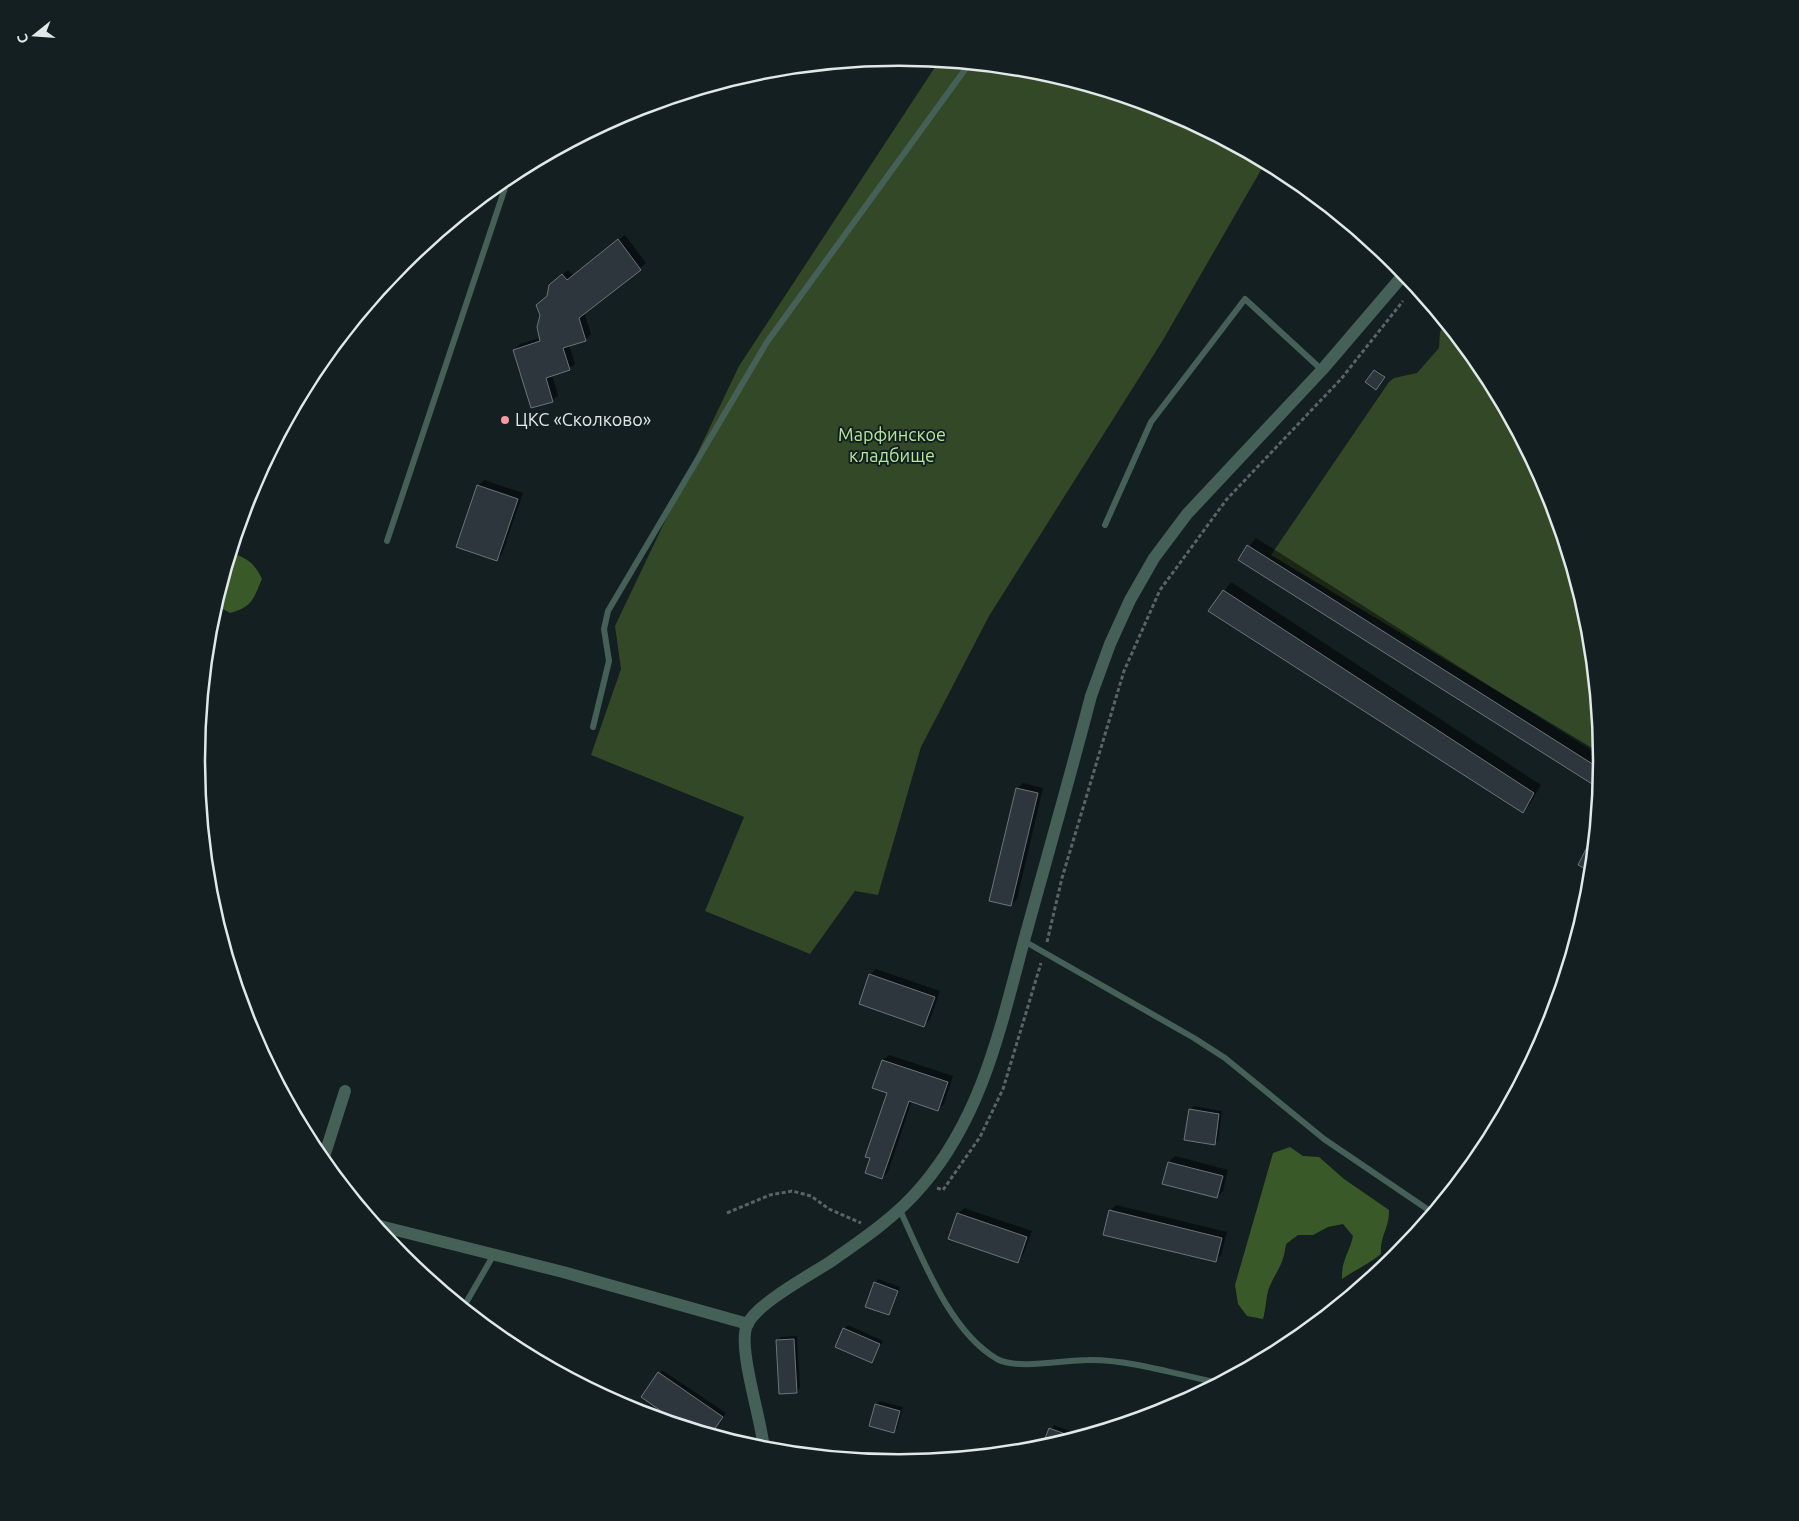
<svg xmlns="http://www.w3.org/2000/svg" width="1799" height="1521" viewBox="0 0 1799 1521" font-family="Ubuntu,sans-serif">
<rect width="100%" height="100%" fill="#131f20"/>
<g fill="#334827">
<path d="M 939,61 L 1037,71 L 1169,111 L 1265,163 L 1163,340 L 989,616 L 921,747 L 878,895 L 855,891 L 810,954 L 705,911 L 744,817 L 591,755 L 621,669 L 615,626 L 739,366 Z"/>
<path d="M 1446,323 L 1484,370 L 1549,492 L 1589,624 L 1602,754 L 1271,555 L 1389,382 L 1394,378 L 1417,373 L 1439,348 L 1440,332 Z"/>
</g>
<g fill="#3a5929">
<path d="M 231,553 C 248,558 255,564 262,579 C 253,600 252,607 230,613 L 216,605 Z"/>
<path d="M 1290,1147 L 1303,1156 L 1319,1157 L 1344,1179 L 1389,1210 C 1389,1230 1380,1235 1381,1254 C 1369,1264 1355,1270 1342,1279 C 1341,1261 1349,1254 1353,1236 L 1343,1224 L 1328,1227 L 1313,1235 L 1298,1235 L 1286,1244 C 1283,1267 1277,1269 1269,1288 C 1266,1296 1266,1309 1263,1319 L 1247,1316 L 1238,1304 L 1235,1285 L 1273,1153 Z"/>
</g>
<g fill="#0007">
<path d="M 625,235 L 646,263 L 584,312 L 591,334 L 585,340 L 569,345 L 575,364 L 569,369 L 552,375 L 558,395 L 553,400 L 531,407 L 514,350 L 520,344 L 540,338 L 549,295 L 556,280 L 568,270 L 573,275 Z"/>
<path d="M 1377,370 L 1385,376 L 1377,387 L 1375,371 Z"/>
<path d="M 484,480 L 523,493 L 502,554 L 497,559 L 478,486 Z"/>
<path d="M 1256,538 L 1602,757 L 1600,788 L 1239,559 Z"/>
<path d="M 1231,582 L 1541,785 L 1530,804 L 1523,812 L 1210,611 Z"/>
<path d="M 1023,783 L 1043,788 L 1017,899 L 1011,905 L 1017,789 Z"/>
<path d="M 876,969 L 940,991 L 930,1020 L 924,1025 L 870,975 Z"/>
<path d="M 889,1055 L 953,1076 L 944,1104 L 938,1109 L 912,1100 L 888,1172 L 882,1178 L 872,1158 L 889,1092 L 883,1060 Z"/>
<path d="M 1194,1106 L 1222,1111 L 1218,1140 L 1214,1144 L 1190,1110 Z"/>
<path d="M 1175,1156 L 1228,1170 L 1223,1191 L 1217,1197 L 1164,1183 L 1169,1162 Z"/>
<path d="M 1116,1205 L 1227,1232 L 1221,1255 L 1215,1261 L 1110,1211 Z"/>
<path d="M 964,1208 L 1032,1231 L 1023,1255 L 1018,1261 L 958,1214 Z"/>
<path d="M 878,1279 L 900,1287 L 892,1310 L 889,1313 L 875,1283 Z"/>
<path d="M 848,1325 L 883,1341 L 872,1361 L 844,1329 Z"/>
<path d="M 797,1336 L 800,1388 L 797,1392 L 777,1340 L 781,1337 Z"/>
<path d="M 662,1370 L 726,1413 L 711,1434 L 685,1427 L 643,1397 Z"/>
<path d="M 880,1401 L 903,1407 L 897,1428 L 893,1432 L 876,1405 Z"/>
<path d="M 1054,1425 L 1073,1432 L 1070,1440 L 1042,1448 Z"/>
</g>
<g fill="#2d363d" stroke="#6a757c">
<path d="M 618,239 L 641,270 L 579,318 L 586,341 L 563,348 L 570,370 L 546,378 L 553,402 L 531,408 L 513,350 L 540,341 L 537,327 L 540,315 L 536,305 L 547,296 L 549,285 L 562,274 L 567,280 Z"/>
<path d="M 1374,370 L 1385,377 L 1376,390 L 1365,382 Z"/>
<path d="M 477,485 L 518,499 L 497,561 L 456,547 Z"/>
<path d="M 1247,545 L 1602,770 L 1600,789 L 1238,560 Z"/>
<path d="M 1223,590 L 1534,793 L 1523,813 L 1208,611 Z"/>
<path d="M 1016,788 L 1038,793 L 1011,906 L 989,901 Z"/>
<path d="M 1594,833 L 1595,833 L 1592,872 L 1578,865 Z"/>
<path d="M 869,974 L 935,997 L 924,1027 L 859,1004 Z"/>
<path d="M 882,1060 L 948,1082 L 938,1111 L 909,1101 L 882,1179 L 865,1173 L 870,1158 L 865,1157 L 887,1093 L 872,1088 Z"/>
<path d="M 1189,1109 L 1219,1114 L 1215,1145 L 1184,1140 Z"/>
<path d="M 1168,1162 L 1223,1176 L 1217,1198 L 1162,1184 Z"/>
<path d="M 1109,1210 L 1222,1238 L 1216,1262 L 1103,1235 Z"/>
<path d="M 957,1213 L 1027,1237 L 1018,1263 L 948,1239 Z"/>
<path d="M 874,1282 L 898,1291 L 889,1315 L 865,1307 Z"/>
<path d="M 843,1328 L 880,1344 L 872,1363 L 835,1347 Z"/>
<path d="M 794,1339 L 797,1393 L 779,1394 L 776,1340 Z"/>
<path d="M 658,1372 L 723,1417 L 711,1434 L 681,1425 L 641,1397 Z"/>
<path d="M 875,1404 L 900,1411 L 894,1433 L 869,1426 Z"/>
<path d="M 1049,1428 L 1076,1438 L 1041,1449 Z"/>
</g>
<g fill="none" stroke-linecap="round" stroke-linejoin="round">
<g stroke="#5a6465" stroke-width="3" stroke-dasharray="4 2.5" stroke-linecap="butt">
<path d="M 1047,942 L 1062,878 L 1124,671 L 1160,590 L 1227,499 L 1341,379 L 1403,301"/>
<path d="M 937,1188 L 943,1190 L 980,1137 L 1003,1089 L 1041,963"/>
<path d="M 727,1213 L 770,1195 L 792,1191 L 811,1196 L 829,1209 L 861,1223"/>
</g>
<g stroke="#456157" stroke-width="6">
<path d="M 1105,525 L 1151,422 L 1245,299 L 1322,370"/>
<path d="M 387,541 L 509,176"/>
<path d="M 593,727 L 609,661 L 604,629 L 608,611 L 767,342 L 969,64"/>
<path d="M 1024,941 L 1194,1038 L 1225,1058 L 1324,1139 L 1433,1213"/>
<path d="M 899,1208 C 922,1257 949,1331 997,1359 C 1017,1370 1064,1360 1088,1360 C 1128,1359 1179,1375 1219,1383"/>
<path d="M 463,1308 L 493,1256"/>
</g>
<g stroke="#456157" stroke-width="12">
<path d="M 323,1160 L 345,1091"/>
<path d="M 376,1225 L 563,1272 L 748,1324"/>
</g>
<path stroke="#456157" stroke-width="12" d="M 764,1450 C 762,1420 737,1348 747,1325 C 756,1304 810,1275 830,1262 C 862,1240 897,1216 922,1186 C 983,1115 1001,1025 1025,937 C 1047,857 1070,777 1091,696 L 1110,644 L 1130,600 L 1154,558 L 1187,514 L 1322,370 L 1405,273"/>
</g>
<circle fill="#f49aa0" stroke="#131f20" stroke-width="2" cx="505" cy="420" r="5"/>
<g text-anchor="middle" stroke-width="4" stroke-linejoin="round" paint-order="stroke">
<g font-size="18" fill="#e0e8e9" stroke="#131f20" text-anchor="start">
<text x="515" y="426">ЦКС «Сколково»</text>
</g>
<g font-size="18" fill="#b4e69b" stroke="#131f20">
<text x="892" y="441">Марфинское<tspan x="892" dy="21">кладбище</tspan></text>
</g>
</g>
<path d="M0 0H1799V1521H0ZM205 760a694 694 0 1 1 1388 0a694 694 0 1 1-1388 0Z" fill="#131f20" fill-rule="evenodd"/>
<path fill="none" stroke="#e0e8e9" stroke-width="2.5" d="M205 760a694 694 0 1 1 1388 0a694 694 0 1 1-1388 0Z"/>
<g transform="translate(35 35) rotate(253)" stroke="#131f20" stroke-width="4" paint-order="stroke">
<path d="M0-4L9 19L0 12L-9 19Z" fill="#e0e8e9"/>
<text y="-8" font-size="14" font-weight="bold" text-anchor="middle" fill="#e0e8e9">С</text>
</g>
</svg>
